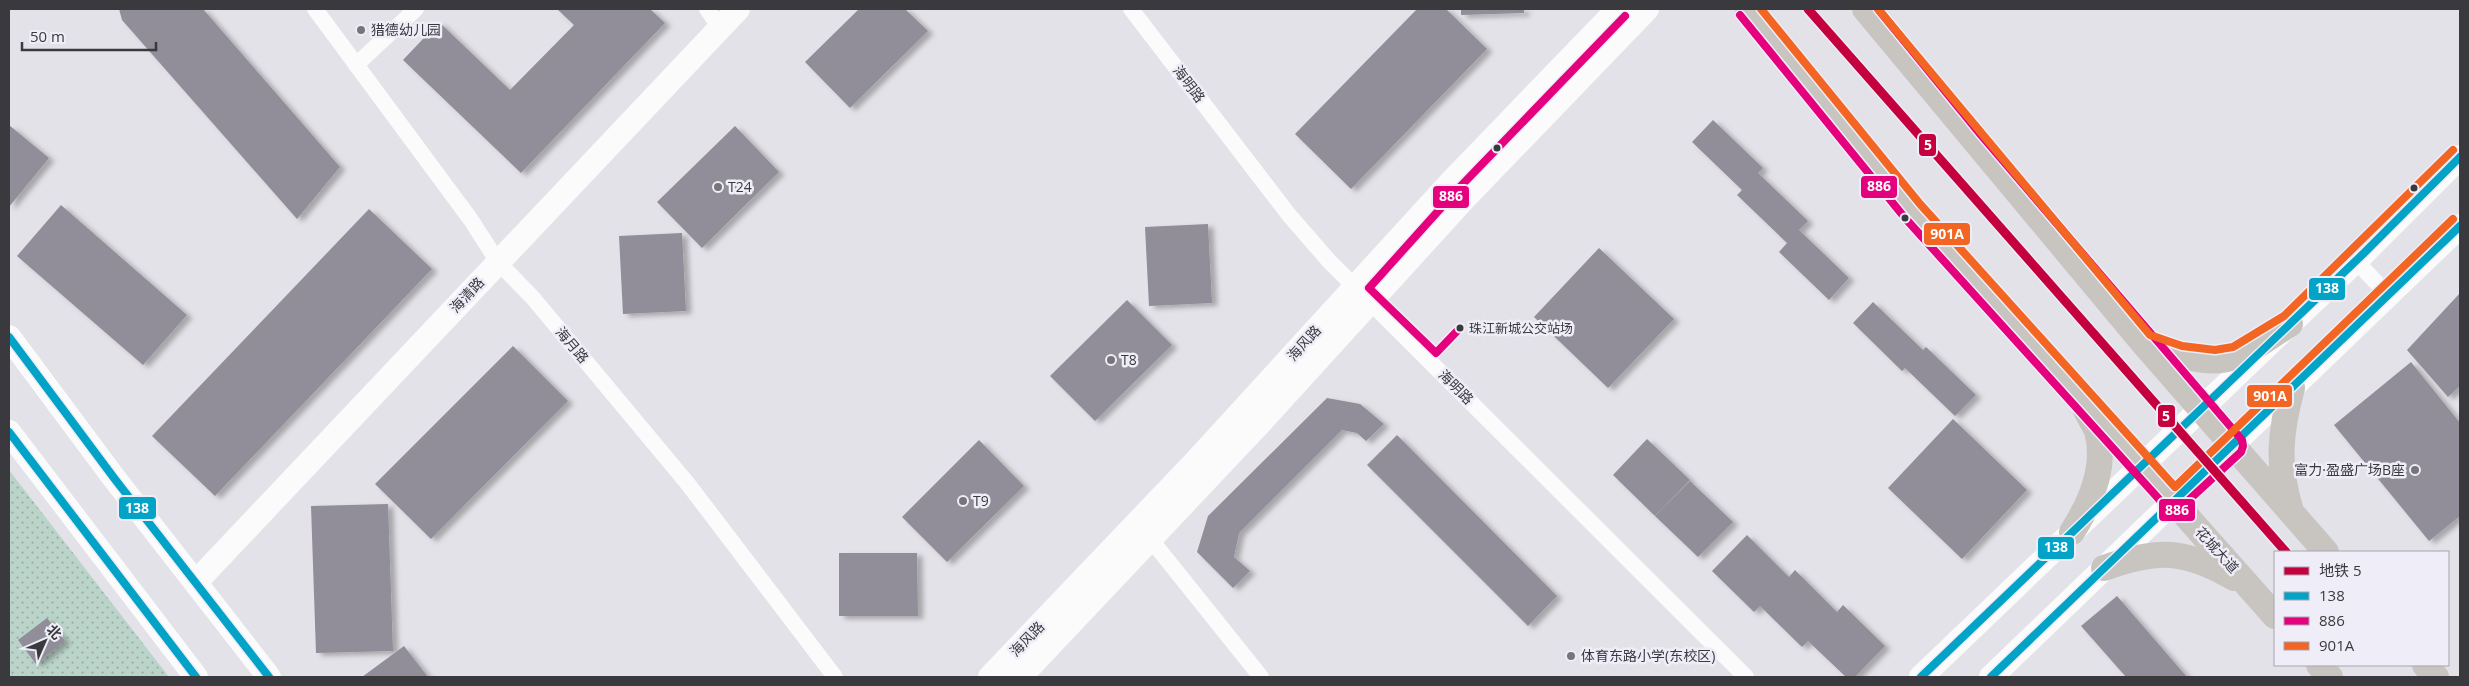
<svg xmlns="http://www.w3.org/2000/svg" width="2469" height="686" viewBox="0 0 2469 686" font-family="'Open Sans','Noto Sans SC',sans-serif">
<defs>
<pattern id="park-dots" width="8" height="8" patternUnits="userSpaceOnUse" patternTransform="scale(1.25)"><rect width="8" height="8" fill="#bbd4ca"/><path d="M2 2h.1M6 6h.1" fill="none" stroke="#99ada5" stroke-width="1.8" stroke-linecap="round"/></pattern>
<filter id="shadow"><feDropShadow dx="5.5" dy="3" stdDeviation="2.5" flood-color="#0004"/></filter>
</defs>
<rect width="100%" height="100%" fill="#e3e2e8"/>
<path fill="url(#park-dots)" d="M 9,470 L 169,677 L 9,677 Z"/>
<g fill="#918d99" filter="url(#shadow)">
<path d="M 119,9 L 203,9 L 340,167 L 297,219 L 122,20 Z"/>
<path d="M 557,9 L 650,9 L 665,23 L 521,173 L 403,60 L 439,22 L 510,90 L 574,25 Z"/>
<path d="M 859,9 L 905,9 L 928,31 L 850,108 L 805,62 Z"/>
<path d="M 1417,9 L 1446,9 L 1487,49 L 1351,189 L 1295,134 Z"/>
<path d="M 1461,9 L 1524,9 L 1524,13 L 1461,15 Z"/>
<path d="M 1713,120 L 1763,168 L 1758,173 L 1808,221 L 1799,230 L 1849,278 L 1829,300 L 1779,252 L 1787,243 L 1737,195 L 1742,190 L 1692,142 Z"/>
<path d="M 9,125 L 49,158 L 9,207 Z"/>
<path d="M 735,126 L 779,172 L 702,248 L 657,202 Z"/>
<path d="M 61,205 L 187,315 L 143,365 L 17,256 Z"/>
<path d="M 369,209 L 432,269 L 215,496 L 152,436 Z"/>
<path d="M 1208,224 L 1212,303 L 1149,306 L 1145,227 Z"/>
<path d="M 682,233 L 686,311 L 623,314 L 619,236 Z"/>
<path d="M 1599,248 L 1674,319 L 1608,388 L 1534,317 Z"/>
<path d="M 2460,293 L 2460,386 L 2448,397 L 2407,350 Z"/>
<path d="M 1127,300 L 1172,345 L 1095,421 L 1050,376 Z"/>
<path d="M 1873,302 L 1923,350 L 1926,347 L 1976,395 L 1955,416 L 1905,368 L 1902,371 L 1853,323 Z"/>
<path d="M 513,346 L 568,401 L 431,539 L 375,484 Z"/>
<path d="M 2411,362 L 2460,423 L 2460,516 L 2429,541 L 2334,425 Z"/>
<path d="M 1327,398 L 1360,404 L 1384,424 L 1366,441 L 1357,433 L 1342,430 L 1239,533 L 1234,557 L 1250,571 L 1233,588 L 1197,552 L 1208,516 Z"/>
<path d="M 1953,419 L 2027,490 L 1962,559 L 1888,488 Z"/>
<path d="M 1397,435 L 1557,596 L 1528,626 L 1367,465 Z"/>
<path d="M 1647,439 L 1690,480 L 1655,516 L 1613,475 Z"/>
<path d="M 979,440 L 1024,486 L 947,562 L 902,517 Z"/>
<path d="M 1690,481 L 1733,522 L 1698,557 L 1655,516 Z"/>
<path d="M 388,504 L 393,651 L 316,653 L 311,506 Z"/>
<path d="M 1747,535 L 1789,577 L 1795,570 L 1837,612 L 1843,605 L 1885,646 L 1855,677 L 1846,677 L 1808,641 L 1802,647 L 1760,606 L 1754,612 L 1712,571 Z"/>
<path d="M 839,553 L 917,553 L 918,616 L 839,616 Z"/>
<path d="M 2117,596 L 2187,677 L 2126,677 L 2081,626 Z"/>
<path d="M 47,618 L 65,641 L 36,664 L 18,640 Z"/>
<path d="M 404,646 L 428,677 L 362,677 Z"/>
</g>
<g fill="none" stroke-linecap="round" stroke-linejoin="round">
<g stroke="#fbfbfc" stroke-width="16">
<path d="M 315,9 L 471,220 L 498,262 L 533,298 L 688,484 L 835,677"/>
<path d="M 707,9 L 720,28"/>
<path d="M 1131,9 L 1289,215 L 1329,261 L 1746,677"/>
<path d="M 356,65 L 416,9"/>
<path d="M 2356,261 L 2389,296"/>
<path d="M 1144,531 L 1261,677"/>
</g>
<g stroke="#fbfbfc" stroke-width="24">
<path d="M 9,337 L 114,478 L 269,677"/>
<path d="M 9,432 L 196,677"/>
<path d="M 196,582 L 738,9"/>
<path d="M 990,677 L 1197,460 L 1451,182 L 1618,9"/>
<path d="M 1020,677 L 1259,424 L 1462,201 L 1647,9"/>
<path d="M 1921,677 L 2364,253 L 2460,157"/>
<path d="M 1991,677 L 2460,226"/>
</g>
<g stroke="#c8c5c1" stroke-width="26">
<path d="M 1748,9 L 1912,211 L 2078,394 L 2275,616"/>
<path d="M 1865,9 L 2144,344 L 2326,552"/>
<path d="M 2145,344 C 2172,353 2209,368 2237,356 C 2255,349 2273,334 2290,324"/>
<path d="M 2290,508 C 2277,464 2280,432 2292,388"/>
<path d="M 2072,532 C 2090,504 2107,467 2097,431 C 2094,424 2089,417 2086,410"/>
<path d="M 2104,568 C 2158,549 2184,549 2234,578"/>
<path d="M 2319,665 L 2330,677"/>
<path d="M 2425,665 L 2436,677"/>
</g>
<defs>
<g id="bus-1">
<path d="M 9,337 L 114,478 L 269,677"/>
<path d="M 9,432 L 196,677"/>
<path d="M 1921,677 L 2364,253 L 2460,157"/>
<path d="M 1991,677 L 2460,226"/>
</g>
<g id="bus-2">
<path d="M 1740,15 L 1905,218 L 2167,508 L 2173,511 L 2179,509 L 2241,452 L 2243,446 L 2242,440 L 1981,135 L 1878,9"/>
<path d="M 1460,328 L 1436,353 L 1369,288 L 1458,189 L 1625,16"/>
</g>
<g id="bus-3">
<path d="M 1761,9 L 1920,204 L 2175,487 L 2453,219"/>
<path d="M 1878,9 L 2150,335 L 2182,346 L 2215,350 L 2233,347 L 2284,316 L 2453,150"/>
</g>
</defs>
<use href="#bus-1" stroke="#eeedf8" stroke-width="11"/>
<use href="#bus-2" stroke="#eeedf8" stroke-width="11"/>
<use href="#bus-3" stroke="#eeedf8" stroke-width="11"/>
<use href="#bus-1" stroke="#03a3c7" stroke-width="8"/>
<use href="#bus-2" stroke="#e5007d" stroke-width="8"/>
<use href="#bus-3" stroke="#f26522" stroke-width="8"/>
<defs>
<path id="metro-1" d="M 1808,9 L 2286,552"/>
</defs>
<use href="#metro-1" stroke="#eeedf8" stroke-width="12"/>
<use href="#metro-1" stroke="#c5003e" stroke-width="9"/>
</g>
<g fill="#75757a" stroke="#eeedf8" stroke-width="2">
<circle cx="361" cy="30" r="5"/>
<circle cx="718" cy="187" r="5"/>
<circle cx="1111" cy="360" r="5"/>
<circle cx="2415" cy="470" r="5"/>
<circle cx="963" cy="501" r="5"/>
<circle cx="1571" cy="656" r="5"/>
</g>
<g fill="#3a3a3e" stroke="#eeedf8" stroke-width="2">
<circle cx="1497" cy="148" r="4.5"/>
<circle cx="2414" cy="188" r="4.5"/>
<circle cx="1905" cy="218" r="4.5"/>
<circle cx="1460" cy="328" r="4.5"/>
</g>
<g text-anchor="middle" stroke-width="5" stroke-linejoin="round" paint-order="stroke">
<g font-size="13" fill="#3a3a3e" stroke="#eeedf8" text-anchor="start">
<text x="1469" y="333">珠江新城公交站场</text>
</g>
<g font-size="14" fill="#3a3a3e" stroke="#eeedf8" text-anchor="start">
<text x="371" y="35">猎德幼儿园</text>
<text x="728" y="192">T24</text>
<text x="1121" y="365">T8</text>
<text x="2405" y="475" text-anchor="end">富力·盈盛广场B座</text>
<text x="973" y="506">T9</text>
<text x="1581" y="661">体育东路小学(东校区)</text>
</g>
<g font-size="14" fill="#3a3a3e" stroke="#eeedf8">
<text transform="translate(1189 84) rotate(53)" y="5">海明路</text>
<text transform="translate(467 295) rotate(-47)" y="5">海清路</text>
<text transform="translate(1304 343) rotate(-48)" y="5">海风路</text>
<text transform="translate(572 345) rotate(50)" y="5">海月路</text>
<text transform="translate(1456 387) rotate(45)" y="5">海明路</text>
<text transform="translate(2217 550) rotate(48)" y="5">花城大道</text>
<text transform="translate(1027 639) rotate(-46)" y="5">海风路</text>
</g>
</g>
<g stroke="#eeedf8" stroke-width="2">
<rect x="1918" y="133" width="19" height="24" rx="5" fill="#c5003e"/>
<rect x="1860" y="175" width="38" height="24" rx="5" fill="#e5007d"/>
<rect x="1432" y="185" width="38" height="24" rx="5" fill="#e5007d"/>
<rect x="1923" y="222" width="48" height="24" rx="5" fill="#f26522"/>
<rect x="2308" y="277" width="38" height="24" rx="5" fill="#03a3c7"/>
<rect x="2246" y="384" width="47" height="24" rx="5" fill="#f26522"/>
<rect x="2157" y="404" width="19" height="24" rx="5" fill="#c5003e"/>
<rect x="118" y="496" width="39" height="24" rx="5" fill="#03a3c7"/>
<rect x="2158" y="498" width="38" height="24" rx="5" fill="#e5007d"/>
<rect x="2037" y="536" width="38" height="24" rx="5" fill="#03a3c7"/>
</g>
<g font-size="14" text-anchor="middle" font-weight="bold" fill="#fff">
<text x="1928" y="150">5</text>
<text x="1879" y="191">886</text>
<text x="1451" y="201">886</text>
<text x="1947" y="239">901A</text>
<text x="2327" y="293">138</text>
<text x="2270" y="401">901A</text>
<text x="2166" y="421">5</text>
<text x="137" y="513">138</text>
<text x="2177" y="515">886</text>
<text x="2056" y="552">138</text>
</g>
<rect width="2469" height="686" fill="none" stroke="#3a3a3e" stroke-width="20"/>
<rect x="2274" y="551" width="175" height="115" fill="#eeedf8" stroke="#a6a5ae"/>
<rect x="2284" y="567" width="25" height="8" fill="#c5003e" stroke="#a6a5ae"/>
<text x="2319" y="576" font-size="15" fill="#3a3a3e">地铁 5</text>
<rect x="2284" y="592" width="25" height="8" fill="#03a3c7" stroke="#a6a5ae"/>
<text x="2319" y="601" font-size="15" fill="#3a3a3e">138</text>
<rect x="2284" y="617" width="25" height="8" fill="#e5007d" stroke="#a6a5ae"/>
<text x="2319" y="626" font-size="15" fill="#3a3a3e">886</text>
<rect x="2284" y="642" width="25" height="8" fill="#f26522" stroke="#a6a5ae"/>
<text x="2319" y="651" font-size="15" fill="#3a3a3e">901A</text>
<g transform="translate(45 641) rotate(45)" stroke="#eeedf8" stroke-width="4" paint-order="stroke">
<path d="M0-4L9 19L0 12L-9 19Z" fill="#3a3a3e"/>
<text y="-8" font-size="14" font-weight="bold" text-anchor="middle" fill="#3a3a3e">北</text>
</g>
<path d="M22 42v8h134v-8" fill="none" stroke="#3a3a3e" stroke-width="2.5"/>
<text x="30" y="42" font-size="15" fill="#3a3a3e" stroke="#eeedf8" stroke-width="4" paint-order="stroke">50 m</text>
</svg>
